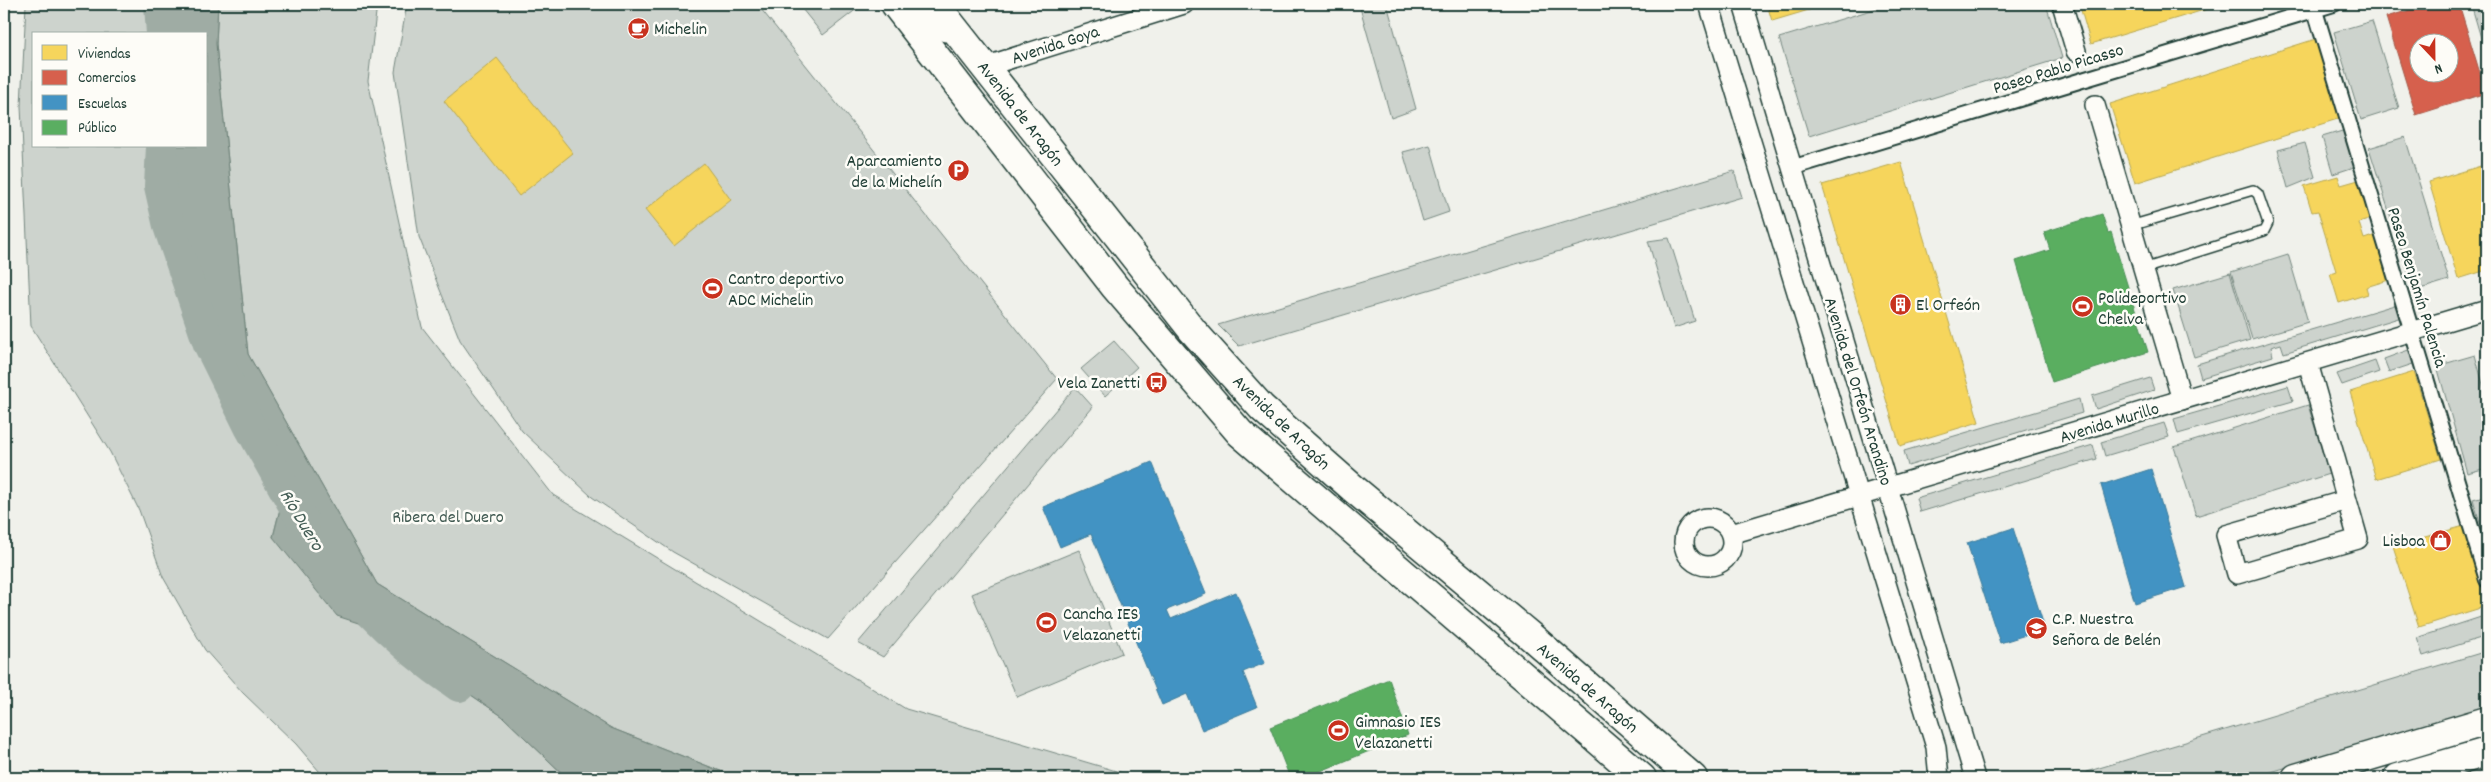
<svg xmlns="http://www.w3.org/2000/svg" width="2491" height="782" viewBox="0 0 2491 782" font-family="Dekko,sans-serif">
<rect width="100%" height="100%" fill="#f0f1eb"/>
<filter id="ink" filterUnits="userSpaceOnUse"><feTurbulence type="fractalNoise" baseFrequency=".02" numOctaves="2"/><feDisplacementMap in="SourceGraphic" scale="10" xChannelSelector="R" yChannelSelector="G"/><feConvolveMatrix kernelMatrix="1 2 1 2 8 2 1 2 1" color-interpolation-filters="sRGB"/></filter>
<g filter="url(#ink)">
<g fill="#cdd3cd" stroke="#768880">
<path d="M 26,4 L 160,4 L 162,34 L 34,34 L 34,146 L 162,146 L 160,186 L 169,226 L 190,291 L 209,344 L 250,427 L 285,489 L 273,537 L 427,665 L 502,716 L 567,778 L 325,778 L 296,744 L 243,693 L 205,650 L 163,577 L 139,510 L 110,452 L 31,326 L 21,106 Z"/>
<path d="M 218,4 L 377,4 L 368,81 L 422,327 L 553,495 L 906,709 L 1140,778 L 738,778 L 611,728 L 377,584 L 248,354 L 216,44 Z"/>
<path d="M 407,4 L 757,4 L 1057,379 L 828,639 L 673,552 L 592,497 L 522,431 L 460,340 L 419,237 L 395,72 Z"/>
<path d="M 798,4 L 854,4 L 858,8 L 823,35 Z"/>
<path d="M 1359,4 L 1387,4 L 1416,109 L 1391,118 Z"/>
<path d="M 1891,4 L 2046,4 L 2062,58 L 1809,136 L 1779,38 Z"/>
<path d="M 2471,4 L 2487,4 L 2487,58 Z"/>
<path d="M 2372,21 L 2399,108 L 2361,120 L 2334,32 Z"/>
<path d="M 2349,129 L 2360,165 L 2333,174 L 2322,137 Z"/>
<path d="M 2405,137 L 2449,280 L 2414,291 L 2369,148 Z"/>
<path d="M 2305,143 L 2315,177 L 2288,188 L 2278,150 Z"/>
<path d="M 1430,145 L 1449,212 L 1423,221 L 1403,152 Z"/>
<path d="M 1734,171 L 1742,197 L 1239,346 L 1218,325 Z"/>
<path d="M 1669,238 L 1695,321 L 1674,328 L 1648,241 Z"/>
<path d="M 2288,254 L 2308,322 L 2252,339 L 2231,272 Z"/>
<path d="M 2230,273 L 2250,340 L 2194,357 L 2173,290 Z"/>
<path d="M 2401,303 L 2405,316 L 2284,353 L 2281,344 L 2271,347 L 2273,356 L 2201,378 L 2197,364 Z"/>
<path d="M 1114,341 L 1137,367 L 1105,396 L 1081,369 Z"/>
<path d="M 2411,349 L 2416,363 L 2389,372 L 2384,359 Z"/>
<path d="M 2475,355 L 2487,399 L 2487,468 L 2467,473 L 2437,366 Z"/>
<path d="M 2375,361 L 2379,372 L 2342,385 L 2337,374 Z"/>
<path d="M 2150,378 L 2154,390 L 2096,409 L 2092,396 Z"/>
<path d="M 2288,386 L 2293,401 L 2178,434 L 2174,419 Z"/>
<path d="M 1075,387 L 1093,407 L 883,657 L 858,643 Z"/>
<path d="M 2079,399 L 2082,413 L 1908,466 L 1904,451 Z"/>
<path d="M 2308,405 L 2329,474 L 2196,516 L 2174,447 Z"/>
<path d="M 2164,423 L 2169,437 L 2105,456 L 2101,442 Z"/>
<path d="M 2093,445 L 2097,459 L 1920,512 L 1916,498 Z"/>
<path d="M 2487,495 L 2487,547 L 2473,499 Z"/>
<path d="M 1079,550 L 1122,653 L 1017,697 L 972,594 Z"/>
<path d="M 2487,615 L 2487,636 L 2423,656 L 2417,638 Z"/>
<path d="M 2487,651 L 2487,707 L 2251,778 L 2088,778 L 2086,772 Z"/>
</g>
<path fill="#9faca4" stroke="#6c8077" d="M 160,4 L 218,4 L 216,44 L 248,354 L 377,584 L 611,728 L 738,778 L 567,778 L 502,716 L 427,665 L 392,634 L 337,616 L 273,537 L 285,489 L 209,344 L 190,291 L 169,226 L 160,186 L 162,146 L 206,146 L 206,34 L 162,34 Z"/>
<g fill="#f6d55c" stroke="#b6a750">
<path d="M 1767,4 L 1829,4 L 1772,21 Z"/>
<path d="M 2091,4 L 2213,4 L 2214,7 L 2091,44 L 2080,7 Z"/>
<path d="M 2319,38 L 2344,117 L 2135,183 L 2110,104 Z"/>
<path d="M 497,58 L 573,153 L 519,196 L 444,101 Z"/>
<path d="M 1901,162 L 1979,422 L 1900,446 L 1822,185 Z"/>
<path d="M 704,163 L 731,200 L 674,246 L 645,210 Z"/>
<path d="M 2487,164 L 2487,270 L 2458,279 L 2429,182 Z"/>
<path d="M 2338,176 L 2341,185 L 2362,179 L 2374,218 L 2359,223 L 2364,239 L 2379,234 L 2392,279 L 2366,287 L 2368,294 L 2339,303 L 2330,273 L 2336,271 L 2318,211 L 2312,212 L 2304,186 Z"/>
<path d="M 2414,372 L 2441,459 L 2376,479 L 2350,392 Z"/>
<path d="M 2464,526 L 2487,606 L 2419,627 L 2393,546 Z"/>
</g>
<path fill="#d6604d" stroke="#9f5646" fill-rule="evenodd" d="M 2431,4 L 2459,4 L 2486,93 L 2416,115 L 2386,17 ZM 2418,42 L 2448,42 L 2448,72 L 2418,72 Z"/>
<g fill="#4393c3" stroke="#387998">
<path d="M 1152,462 L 1206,594 L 1167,610 L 1171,619 L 1236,592 L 1265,663 L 1243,672 L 1257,707 L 1202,730 L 1187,694 L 1162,705 L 1091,534 L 1060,547 L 1043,507 Z"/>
<path d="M 2151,469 L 2186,587 L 2135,603 L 2101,485 Z"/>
<path d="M 2013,528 L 2045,629 L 2000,643 L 1967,543 Z"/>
</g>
<g fill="#5aae61" stroke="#488c54">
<path d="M 2102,214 L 2108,233 L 2111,232 L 2148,352 L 2052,382 L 2016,261 L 2050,250 L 2044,232 Z"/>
<path d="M 1389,679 L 1408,735 L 1304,778 L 1290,778 L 1270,727 Z"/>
</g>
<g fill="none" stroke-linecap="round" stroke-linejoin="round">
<g stroke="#9faca4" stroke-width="32">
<path d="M 160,4 L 162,34"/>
<path d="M 162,146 L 160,186 L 169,226 L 209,344 L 250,427 L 304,523"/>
<path d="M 365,607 C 394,637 425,663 459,686"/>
</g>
<defs>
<path id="service" d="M 2130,226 L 2253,190 L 2258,194 L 2268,223 L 2264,231 L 2143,269"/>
<g id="pedestrian">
<path d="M 2313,4 L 2487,580"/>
<path d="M 1791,168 L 2334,4"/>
</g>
<g id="minor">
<path d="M 914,4 L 945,32"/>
<path d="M 1709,4 L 1936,747 L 1939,778"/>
<path d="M 1743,4 L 1975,778"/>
<path d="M 2062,4 L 2076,51"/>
<path d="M 977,61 L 984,67 L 1184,4"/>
<path d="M 2095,105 L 2182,400"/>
<path d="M 2308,363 L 2358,539 L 2237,574 L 2226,535 L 2347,500"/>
<circle cx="1708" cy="542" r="24"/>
<path d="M 1731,534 L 2487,309"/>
</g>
<g id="trunk">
<path d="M 895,4 L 1115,287 L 1240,433 L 1642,778"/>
<path d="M 935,4 L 1193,331 L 1262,408 L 1355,490 L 1535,640 L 1693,778"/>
<path d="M 2296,778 L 2487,721"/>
<path d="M 2398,778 L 2487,752"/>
</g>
</defs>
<use href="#service" stroke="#1f3d34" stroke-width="12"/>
<use href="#pedestrian" stroke="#1f3d34" stroke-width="18"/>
<use href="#minor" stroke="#1f3d34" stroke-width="22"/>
<use href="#trunk" stroke="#1f3d34" stroke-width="31"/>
<use href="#service" stroke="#fdfcf7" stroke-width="9"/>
<use href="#pedestrian" stroke="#fdfcf7" stroke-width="14"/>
<use href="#minor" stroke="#fdfcf7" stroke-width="19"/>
<use href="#trunk" stroke="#fdfcf7" stroke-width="28"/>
</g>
</g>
<defs>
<symbol id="cafe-disc" viewBox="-11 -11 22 22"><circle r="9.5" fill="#c8321e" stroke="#fdfcf7"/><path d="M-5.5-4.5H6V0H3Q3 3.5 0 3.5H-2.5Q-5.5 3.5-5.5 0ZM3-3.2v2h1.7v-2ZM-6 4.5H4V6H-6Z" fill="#fff"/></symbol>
<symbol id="parking-disc" viewBox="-11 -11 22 22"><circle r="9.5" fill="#c8321e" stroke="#fdfcf7"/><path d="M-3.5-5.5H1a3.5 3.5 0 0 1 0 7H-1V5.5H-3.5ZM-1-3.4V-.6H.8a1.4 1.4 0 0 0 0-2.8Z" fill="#fff"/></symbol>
<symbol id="stadium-disc" viewBox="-11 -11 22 22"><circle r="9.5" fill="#c8321e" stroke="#fdfcf7"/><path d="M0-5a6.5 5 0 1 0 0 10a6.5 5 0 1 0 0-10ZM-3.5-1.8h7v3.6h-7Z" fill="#fff"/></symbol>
<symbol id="building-disc" viewBox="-11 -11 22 22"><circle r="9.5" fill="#c8321e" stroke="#fdfcf7"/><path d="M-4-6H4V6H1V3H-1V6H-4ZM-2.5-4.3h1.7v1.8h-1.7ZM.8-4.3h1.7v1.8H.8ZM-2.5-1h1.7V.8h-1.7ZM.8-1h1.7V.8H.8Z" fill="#fff"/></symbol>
<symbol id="bus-disc" viewBox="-11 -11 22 22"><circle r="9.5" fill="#c8321e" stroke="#fdfcf7"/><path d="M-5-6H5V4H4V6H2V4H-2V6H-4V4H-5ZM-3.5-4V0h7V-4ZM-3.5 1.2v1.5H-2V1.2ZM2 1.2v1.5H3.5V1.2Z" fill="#fff"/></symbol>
<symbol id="shop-disc" viewBox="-11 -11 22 22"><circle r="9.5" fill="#c8321e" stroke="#fdfcf7"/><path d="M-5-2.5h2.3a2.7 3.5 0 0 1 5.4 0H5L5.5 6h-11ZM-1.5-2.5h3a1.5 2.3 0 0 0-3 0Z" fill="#fff"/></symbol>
<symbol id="school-disc" viewBox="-11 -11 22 22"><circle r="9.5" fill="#c8321e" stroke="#fdfcf7"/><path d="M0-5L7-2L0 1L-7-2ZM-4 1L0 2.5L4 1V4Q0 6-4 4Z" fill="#fff"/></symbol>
</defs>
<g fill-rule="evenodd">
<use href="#cafe-disc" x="626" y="16" width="25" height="25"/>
<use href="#parking-disc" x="946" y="158" width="25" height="25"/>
<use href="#stadium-disc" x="700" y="276" width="25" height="25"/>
<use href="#building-disc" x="1888" y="292" width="25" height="25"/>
<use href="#stadium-disc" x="2070" y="294" width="25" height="25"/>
<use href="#bus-disc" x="1144" y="370" width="25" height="25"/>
<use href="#shop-disc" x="2428" y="528" width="25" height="25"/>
<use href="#stadium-disc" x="1034" y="610" width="25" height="25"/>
<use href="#school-disc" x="2024" y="616" width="25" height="25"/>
<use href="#stadium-disc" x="1326" y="718" width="25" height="25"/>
</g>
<g text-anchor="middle" stroke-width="5" stroke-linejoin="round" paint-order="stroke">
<g font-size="18" fill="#1f3d34" stroke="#fdfcf7" text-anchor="start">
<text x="654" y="34">Michelin</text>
<text x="942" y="166" text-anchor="end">Aparcamiento<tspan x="942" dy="21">de la Michelín</tspan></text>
<text x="728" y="284">Cantro deportivo<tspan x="728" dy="21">ADC Michelin</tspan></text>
<text x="2098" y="303">Polideportivo<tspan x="2098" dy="21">Chelva</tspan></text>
<text x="1916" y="310">El Orfeón</text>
<text x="1140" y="388" text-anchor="end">Vela Zanetti</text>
<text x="2425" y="546" text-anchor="end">Lisboa</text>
<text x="1063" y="619">Cancha IES<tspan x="1063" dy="21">Velazanetti</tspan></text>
<text x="2052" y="624">C.P. Nuestra<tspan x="2052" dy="21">Señora de Belén</tspan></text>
<text x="1355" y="727">Gimnasio IES<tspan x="1355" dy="21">Velazanetti</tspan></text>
</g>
<g font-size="18" fill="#1f3d34" stroke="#fdfcf7">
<text transform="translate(1055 44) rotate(-18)" y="6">Avenida Goya</text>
<text transform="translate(2058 68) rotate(-17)" y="6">Paseo Pablo Picasso</text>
<text transform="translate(1021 113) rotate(52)" y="6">Avenida de Aragón</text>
<text transform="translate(2418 287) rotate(73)" y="6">Paseo Benjamín Palencia</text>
<text transform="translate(1859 391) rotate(73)" y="6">Avenida del Orfeón Arandino</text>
<text transform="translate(1282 422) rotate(44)" y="6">Avenida de Aragón</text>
<text transform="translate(2109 422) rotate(-17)" y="6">Avenida Murillo</text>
<text transform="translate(1588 687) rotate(41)" y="6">Avenida de Aragón</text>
</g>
<g font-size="18" fill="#425b53" stroke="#fdfcf7">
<text x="448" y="522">Ribera del Duero</text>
</g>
<g font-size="19" font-style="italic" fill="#455e56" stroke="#fdfcf7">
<text transform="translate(303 519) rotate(59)" y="7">Río Duero</text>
</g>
</g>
<rect width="2491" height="782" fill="none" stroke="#fdfcf7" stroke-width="20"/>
<rect x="10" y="10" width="2471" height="762" fill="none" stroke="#1f3d34" stroke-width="2" filter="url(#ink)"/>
<rect x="32" y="32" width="175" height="115" fill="#fdfcf7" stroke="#a4b0a9"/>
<rect x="42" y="45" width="25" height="15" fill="#f6d55c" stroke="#a4b0a9"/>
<text x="78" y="58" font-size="15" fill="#1f3d34">Viviendas</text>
<rect x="42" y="70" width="25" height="15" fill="#d6604d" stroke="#a4b0a9"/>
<text x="78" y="82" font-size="15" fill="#1f3d34">Comercios</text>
<rect x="42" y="95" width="25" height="15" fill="#4393c3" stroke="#a4b0a9"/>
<text x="78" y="108" font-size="15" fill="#1f3d34">Escuelas</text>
<rect x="42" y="120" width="25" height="15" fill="#5aae61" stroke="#a4b0a9"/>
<text x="78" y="132" font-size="15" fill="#1f3d34">Público</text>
<g transform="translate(2434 58) rotate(158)"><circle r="24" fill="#fdfcf7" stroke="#a4b0a9"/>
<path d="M0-4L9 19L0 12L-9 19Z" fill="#c8321e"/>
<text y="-8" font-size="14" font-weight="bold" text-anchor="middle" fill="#1f3d34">N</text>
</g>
</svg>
